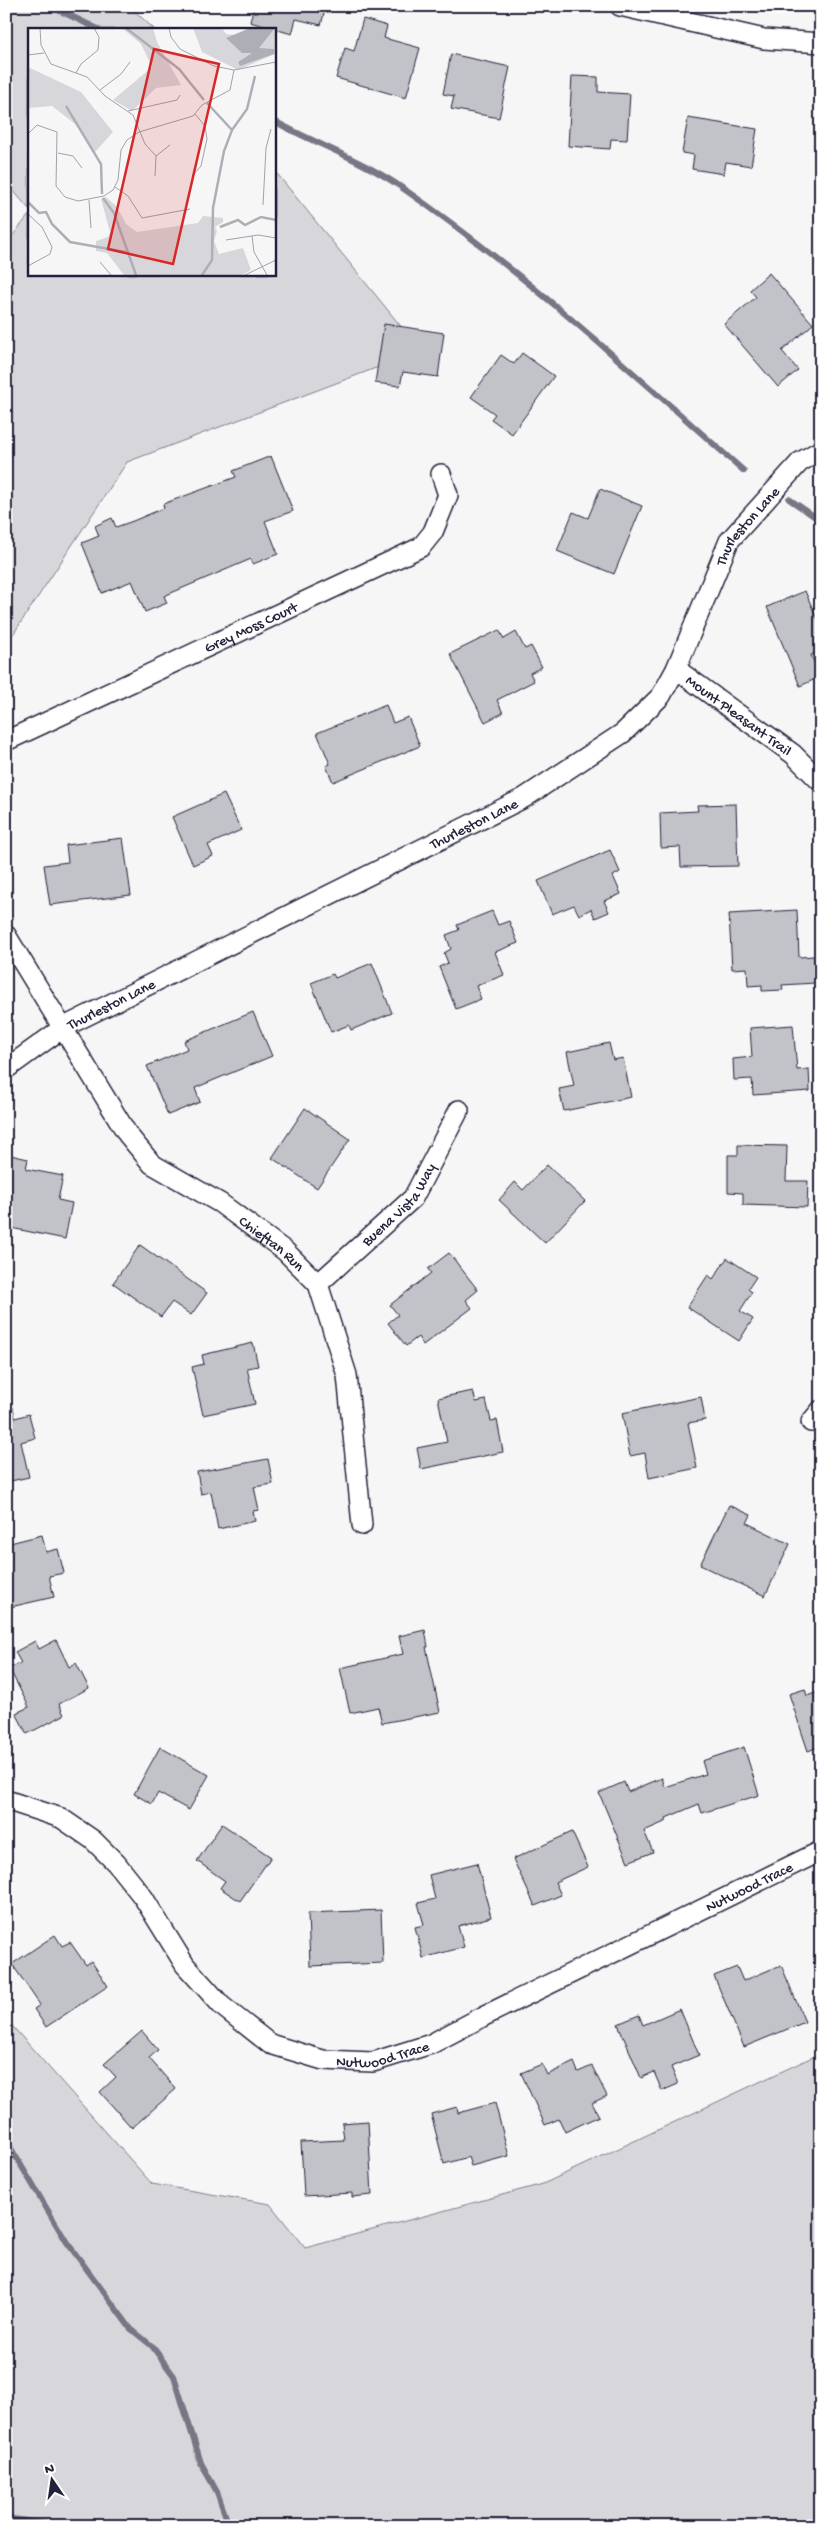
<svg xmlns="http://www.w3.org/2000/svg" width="827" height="2532" viewBox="0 0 827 2532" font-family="'Gochi Hand',sans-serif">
<rect width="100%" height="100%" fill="#f6f6f7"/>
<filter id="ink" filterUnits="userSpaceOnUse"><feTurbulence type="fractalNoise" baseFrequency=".02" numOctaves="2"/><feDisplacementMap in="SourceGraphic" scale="10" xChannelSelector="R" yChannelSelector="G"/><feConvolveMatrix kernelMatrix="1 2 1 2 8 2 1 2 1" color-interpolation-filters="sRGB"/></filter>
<g filter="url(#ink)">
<g fill="#d7d7db" stroke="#7c7c8b">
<path d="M 6,6 L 129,6 L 154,29 L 29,29 L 29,209 L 6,182 Z"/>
<path d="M 274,170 L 421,351 L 127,462 L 6,645 L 6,244 L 29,215 L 29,274 L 274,274 Z"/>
<path d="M 6,2019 L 152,2184 L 270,2204 L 305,2248 L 543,2184 L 821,2053 L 821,2526 L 6,2526 Z"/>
</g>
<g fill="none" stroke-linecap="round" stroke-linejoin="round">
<g stroke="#767685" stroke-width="6">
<path d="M 50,6 L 98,29"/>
<path d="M 274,121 C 316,144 362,160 401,187 C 523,271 633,373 744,471"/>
<path d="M 789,499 L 821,521"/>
<path d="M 6,2140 L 66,2241 L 131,2329 L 152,2346 L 174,2376 L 201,2463 L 217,2492 L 227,2520 L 231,2526"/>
<path d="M 6,2518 L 60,2526"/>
<path d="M 206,2526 L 227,2520"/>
</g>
</g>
<g fill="#c2c2c9" stroke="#22223b">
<path d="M 254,6 L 326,6 L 321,25 L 296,19 L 292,34 L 250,22 Z"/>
<path d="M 363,19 L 387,26 L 384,38 L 420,48 L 406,98 L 336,78 L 345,48 L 354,51 Z"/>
<path d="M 451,54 L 510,67 L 499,118 L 451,109 L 454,96 L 443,94 Z"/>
<path d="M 572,76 L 598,77 L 598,92 L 630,94 L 627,140 L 611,139 L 610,149 L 568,146 Z"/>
<path d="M 688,118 L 757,129 L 751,166 L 726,162 L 724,174 L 692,169 L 694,155 L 682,153 Z"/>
<path d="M 769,273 L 813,324 L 782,351 L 798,370 L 778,387 L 724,324 L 756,297 L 750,290 Z"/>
<path d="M 384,324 L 444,333 L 438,377 L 403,372 L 400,386 L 375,383 Z"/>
<path d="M 522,353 L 554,376 L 512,434 L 491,419 L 495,414 L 471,397 L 501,355 L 514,364 Z"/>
<path d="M 271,456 L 293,511 L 265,521 L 278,554 L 253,564 L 251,559 L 164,596 L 167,603 L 145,612 L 132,581 L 102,593 L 82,543 L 99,536 L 95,526 L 112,518 L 116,527 L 133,521 L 164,508 L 163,504 L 236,477 L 233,471 Z"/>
<path d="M 600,489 L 642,506 L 614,574 L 557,551 L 573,512 L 588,518 Z"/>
<path d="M 805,591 L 821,628 L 821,651 L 811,655 L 820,677 L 800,686 L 767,607 Z"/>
<path d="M 499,630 L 504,639 L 516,632 L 525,649 L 531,646 L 542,667 L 530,673 L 534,681 L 497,700 L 503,713 L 485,722 L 450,654 Z"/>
<path d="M 386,705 L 393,723 L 408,717 L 420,746 L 333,782 L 326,766 L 330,764 L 317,733 Z"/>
<path d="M 224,794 L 241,830 L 208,845 L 213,856 L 193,865 L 172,817 Z"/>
<path d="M 736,804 L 738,866 L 681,867 L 680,847 L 661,848 L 660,813 L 698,811 L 697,805 Z"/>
<path d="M 123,838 L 131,895 L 50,905 L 44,865 L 68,862 L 66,845 Z"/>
<path d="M 610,850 L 620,872 L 613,876 L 621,894 L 604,901 L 609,912 L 595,918 L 591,909 L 579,915 L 574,905 L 552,914 L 538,881 Z"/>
<path d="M 797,910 L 799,957 L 814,956 L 815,983 L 782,985 L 783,990 L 762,991 L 762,985 L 748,986 L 747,968 L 732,969 L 729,914 Z"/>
<path d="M 492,911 L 498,925 L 509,921 L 518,943 L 495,952 L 504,975 L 476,986 L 481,999 L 456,1009 L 439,967 L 448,963 L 444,953 L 451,949 L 446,935 L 459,930 L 457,925 Z"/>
<path d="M 372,963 L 392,1013 L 351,1030 L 349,1025 L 331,1032 L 311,983 L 333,974 L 335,978 Z"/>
<path d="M 253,1012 L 272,1056 L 195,1088 L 200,1102 L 168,1115 L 147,1066 L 187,1049 L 184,1041 Z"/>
<path d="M 793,1025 L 797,1070 L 809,1069 L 810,1091 L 753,1095 L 752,1079 L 734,1080 L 733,1059 L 752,1057 L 750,1028 Z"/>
<path d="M 609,1043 L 613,1060 L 623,1058 L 631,1097 L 564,1111 L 559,1089 L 574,1086 L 567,1052 Z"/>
<path d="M 305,1108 L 350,1139 L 317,1188 L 272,1158 Z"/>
<path d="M 738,1145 L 787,1146 L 786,1181 L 808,1181 L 807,1207 L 743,1205 L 743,1193 L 728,1192 L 728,1155 L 738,1155 Z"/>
<path d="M 6,1154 L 28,1159 L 26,1169 L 63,1176 L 58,1200 L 72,1203 L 65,1239 L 6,1227 Z"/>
<path d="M 547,1165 L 585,1201 L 545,1243 L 499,1200 L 515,1182 L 523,1190 Z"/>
<path d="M 140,1245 L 207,1293 L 191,1315 L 172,1302 L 161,1317 L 113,1283 Z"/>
<path d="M 449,1253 L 478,1290 L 466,1300 L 472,1308 L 423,1345 L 418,1337 L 406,1346 L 388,1323 L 398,1315 L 390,1305 L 431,1273 L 428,1269 Z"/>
<path d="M 727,1258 L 756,1277 L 748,1289 L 752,1292 L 740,1311 L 753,1319 L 739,1341 L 687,1307 L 708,1275 L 713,1279 Z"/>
<path d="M 253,1343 L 258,1366 L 247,1368 L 255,1404 L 203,1415 L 192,1367 L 204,1364 L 202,1355 Z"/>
<path d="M 473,1391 L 476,1402 L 486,1400 L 491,1421 L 497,1420 L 503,1452 L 421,1469 L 417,1448 L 447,1442 L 438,1398 Z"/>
<path d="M 701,1397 L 705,1420 L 688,1423 L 697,1468 L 649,1478 L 645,1453 L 630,1456 L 622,1413 Z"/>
<path d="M 6,1407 L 13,1407 L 15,1418 L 29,1414 L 35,1438 L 21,1442 L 29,1477 L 6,1482 Z"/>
<path d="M 268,1459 L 273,1484 L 254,1487 L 259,1510 L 253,1511 L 255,1521 L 218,1529 L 211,1492 L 201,1494 L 197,1472 Z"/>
<path d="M 729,1505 L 751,1515 L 747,1523 L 790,1544 L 765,1596 L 700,1565 Z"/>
<path d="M 42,1535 L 46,1552 L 58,1549 L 64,1573 L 49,1576 L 54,1597 L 6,1608 L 6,1544 Z"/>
<path d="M 425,1630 L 428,1647 L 426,1647 L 440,1712 L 382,1723 L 378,1707 L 350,1713 L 340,1668 L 403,1654 L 399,1636 Z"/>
<path d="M 56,1640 L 69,1667 L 76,1663 L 89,1688 L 59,1704 L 64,1715 L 27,1734 L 16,1713 L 29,1707 L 9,1668 L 21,1663 L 15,1652 L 35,1641 L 39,1649 Z"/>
<path d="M 805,1689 L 807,1696 L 821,1691 L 821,1746 L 808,1751 L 789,1694 Z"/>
<path d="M 160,1747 L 209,1775 L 189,1810 L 158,1793 L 152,1804 L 134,1794 Z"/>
<path d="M 744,1747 L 759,1795 L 702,1813 L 699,1804 L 666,1818 L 667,1821 L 644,1831 L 653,1852 L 628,1862 L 599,1793 L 624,1782 L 628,1792 L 662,1778 L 665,1787 L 706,1774 L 702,1761 Z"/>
<path d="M 222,1824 L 271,1857 L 240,1901 L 220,1888 L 225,1881 L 197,1861 Z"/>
<path d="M 572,1832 L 588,1867 L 555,1882 L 561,1895 L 535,1906 L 513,1859 Z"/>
<path d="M 477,1863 L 491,1917 L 458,1926 L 464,1947 L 423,1958 L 415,1927 L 424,1925 L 418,1903 L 435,1899 L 429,1875 Z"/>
<path d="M 381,1910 L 383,1963 L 310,1966 L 308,1913 Z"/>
<path d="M 55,1935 L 62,1946 L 70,1942 L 86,1965 L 91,1961 L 108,1986 L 46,2027 L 34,2009 L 40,2005 L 12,1964 Z"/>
<path d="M 781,1965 L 805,2022 L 744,2047 L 714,1976 L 737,1967 L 743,1981 Z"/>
<path d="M 680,2009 L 699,2055 L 671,2067 L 678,2084 L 662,2091 L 654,2072 L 641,2078 L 618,2024 L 639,2015 L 643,2025 Z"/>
<path d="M 142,2031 L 158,2050 L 149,2058 L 176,2089 L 132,2128 L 100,2092 L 116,2077 L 104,2064 Z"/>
<path d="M 574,2062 L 578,2072 L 592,2066 L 607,2096 L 592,2103 L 599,2116 L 565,2132 L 559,2119 L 545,2125 L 521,2073 L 542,2064 L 547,2075 Z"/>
<path d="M 495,2103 L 509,2156 L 471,2166 L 468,2157 L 444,2164 L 431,2114 L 457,2107 L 458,2113 Z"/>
<path d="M 368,2121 L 372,2195 L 352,2197 L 352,2193 L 304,2196 L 301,2142 L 344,2140 L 342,2123 Z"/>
</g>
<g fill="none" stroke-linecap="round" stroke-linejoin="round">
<defs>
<g id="street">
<path d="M 620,6 L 764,39 L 821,43"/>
<path id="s1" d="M 676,669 L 793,754 L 821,782"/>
<path id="s2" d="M 6,741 L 421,547 L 433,532 L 448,495 L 441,474"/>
<path id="s3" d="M 6,935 L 128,1135 L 152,1164 L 220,1203 L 285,1251 L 318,1284 L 347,1375 L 362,1525"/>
<path id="s4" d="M 6,1069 L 64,1027 L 524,798 L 623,733 L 661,696 L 676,669 L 729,541 L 800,462 L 821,450"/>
<path id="s5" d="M 318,1284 L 413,1198 L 459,1110"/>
<path d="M 811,1422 L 821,1410"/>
<path id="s6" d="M 6,1800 L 61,1818 L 93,1840 L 116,1863 L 143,1897 L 185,1965 L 222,2006 L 270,2044 L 323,2060 L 373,2062 L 431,2044 L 484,2016 L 821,1851"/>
</g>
</defs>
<use href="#street" stroke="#22223b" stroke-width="22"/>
<use href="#street" stroke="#fff" stroke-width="19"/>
</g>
</g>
<g text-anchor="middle" stroke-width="5" stroke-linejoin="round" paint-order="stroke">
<g font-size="15" fill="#22223b" stroke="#fff">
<text dy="5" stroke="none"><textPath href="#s4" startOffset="949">Thurleston Lane</textPath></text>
<text dy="5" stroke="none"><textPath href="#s2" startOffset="270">Grey Moss Court</textPath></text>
<text dy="5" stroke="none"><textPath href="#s1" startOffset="78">Mount Pleasant Trail</textPath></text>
<text dy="5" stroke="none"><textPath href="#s4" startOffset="529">Thurleston Lane</textPath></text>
<text dy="5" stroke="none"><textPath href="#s4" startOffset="124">Thurleston Lane</textPath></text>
<text dy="5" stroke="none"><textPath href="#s5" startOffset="114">Buena Vista Way</textPath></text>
<text dy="5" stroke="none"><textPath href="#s3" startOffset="416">Chieftan Run</textPath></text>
<text dy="5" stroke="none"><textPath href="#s6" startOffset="890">Nutwood Trace</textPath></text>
<text dy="5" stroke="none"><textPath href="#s6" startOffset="485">Nutwood Trace</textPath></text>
</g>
</g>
<g transform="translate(28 28)">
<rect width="248" height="248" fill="#f6f6f7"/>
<path d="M 94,0 L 125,0 L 129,14 L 153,57 L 128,60 L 104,83 L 85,72 L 124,39 L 113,16 ZM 165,0 L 194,0 L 198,6 L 207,7 L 247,0 L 247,26 L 210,42 L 174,24 ZM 0,39 L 53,64 L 85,104 L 67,124 L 51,99 L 24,78 L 0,80 ZM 78,169 L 89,179 L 98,196 L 109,204 L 170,195 L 175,188 L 195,190 L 195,194 L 187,199 L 189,203 L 186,213 L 191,226 L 215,220 L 223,242 L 214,247 L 96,247 L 79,225 L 68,223 L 68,213 L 80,209 L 82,204 L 73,171 Z" fill="#d7d7db"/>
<path d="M 222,0 L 247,0 L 231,20 L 246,21 L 246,26 L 212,38 L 210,34 L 224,25 L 214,25 L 198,10 Z" fill="#aeaeb7"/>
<path fill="none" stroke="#aeaeb7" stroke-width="2.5" d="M 98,0 L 151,41 L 176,72M 179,75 L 204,102M 38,78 L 73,136 L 74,166M 75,170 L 86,185 L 108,247M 0,174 L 11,185 L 18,184 L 24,196 L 42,214 L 98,224M 192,199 L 210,192 L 217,197 L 233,189 L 248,192M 174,247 L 184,232 L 185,180 L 196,123 L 204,102 L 219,81 L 227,48"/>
<path fill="none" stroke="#a1a1ac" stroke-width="1" d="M 12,0 L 13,17 L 23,36 L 59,49 L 77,68 L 105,87 L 117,116 L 128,128 L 127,148M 141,0 L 143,9 L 152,21 L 186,38 L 206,42 L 248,34M 0,27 L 16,25M 48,45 L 53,36 L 70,22 L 71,9 L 66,0M 72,62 L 93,46 L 102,34M 100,83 L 149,72 L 152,67M 0,106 L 9,97 L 29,104 L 28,158 L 37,169 L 50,173 L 76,168 L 85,162 L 90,152 L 93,122 L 99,112 L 111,104 L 165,88 L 174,77 L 202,62 L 206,42M 30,125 L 45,128 L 54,140M 128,128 L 142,117M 164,148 L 173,138 L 179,111 L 177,98 L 167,86M 87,159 L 100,168 L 114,190 L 162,181M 61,172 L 63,200M 235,177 L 238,120 L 243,101M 0,186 L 14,199 L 24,219 L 22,226 L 0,238M 224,208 L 226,224 L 239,247M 198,212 L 230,207 L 248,210M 72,234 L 83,247M 217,247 L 248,232"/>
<path fill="#d62828" fill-opacity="0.15" stroke="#d62828" stroke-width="2.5" d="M 126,21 L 191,36 L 145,236 L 80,221 Z"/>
<rect width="248" height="248" fill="none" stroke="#22223b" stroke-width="2.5"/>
</g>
<rect width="827" height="2532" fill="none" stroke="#fff" stroke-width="25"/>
<rect x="12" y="12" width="802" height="2507" fill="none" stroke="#22223b" stroke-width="2" filter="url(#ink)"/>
<g transform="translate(52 2480) rotate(347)" stroke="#ffffff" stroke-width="4" paint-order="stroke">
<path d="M0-4L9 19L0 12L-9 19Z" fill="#22223b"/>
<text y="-8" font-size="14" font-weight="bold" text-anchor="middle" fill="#22223b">N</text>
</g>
</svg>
